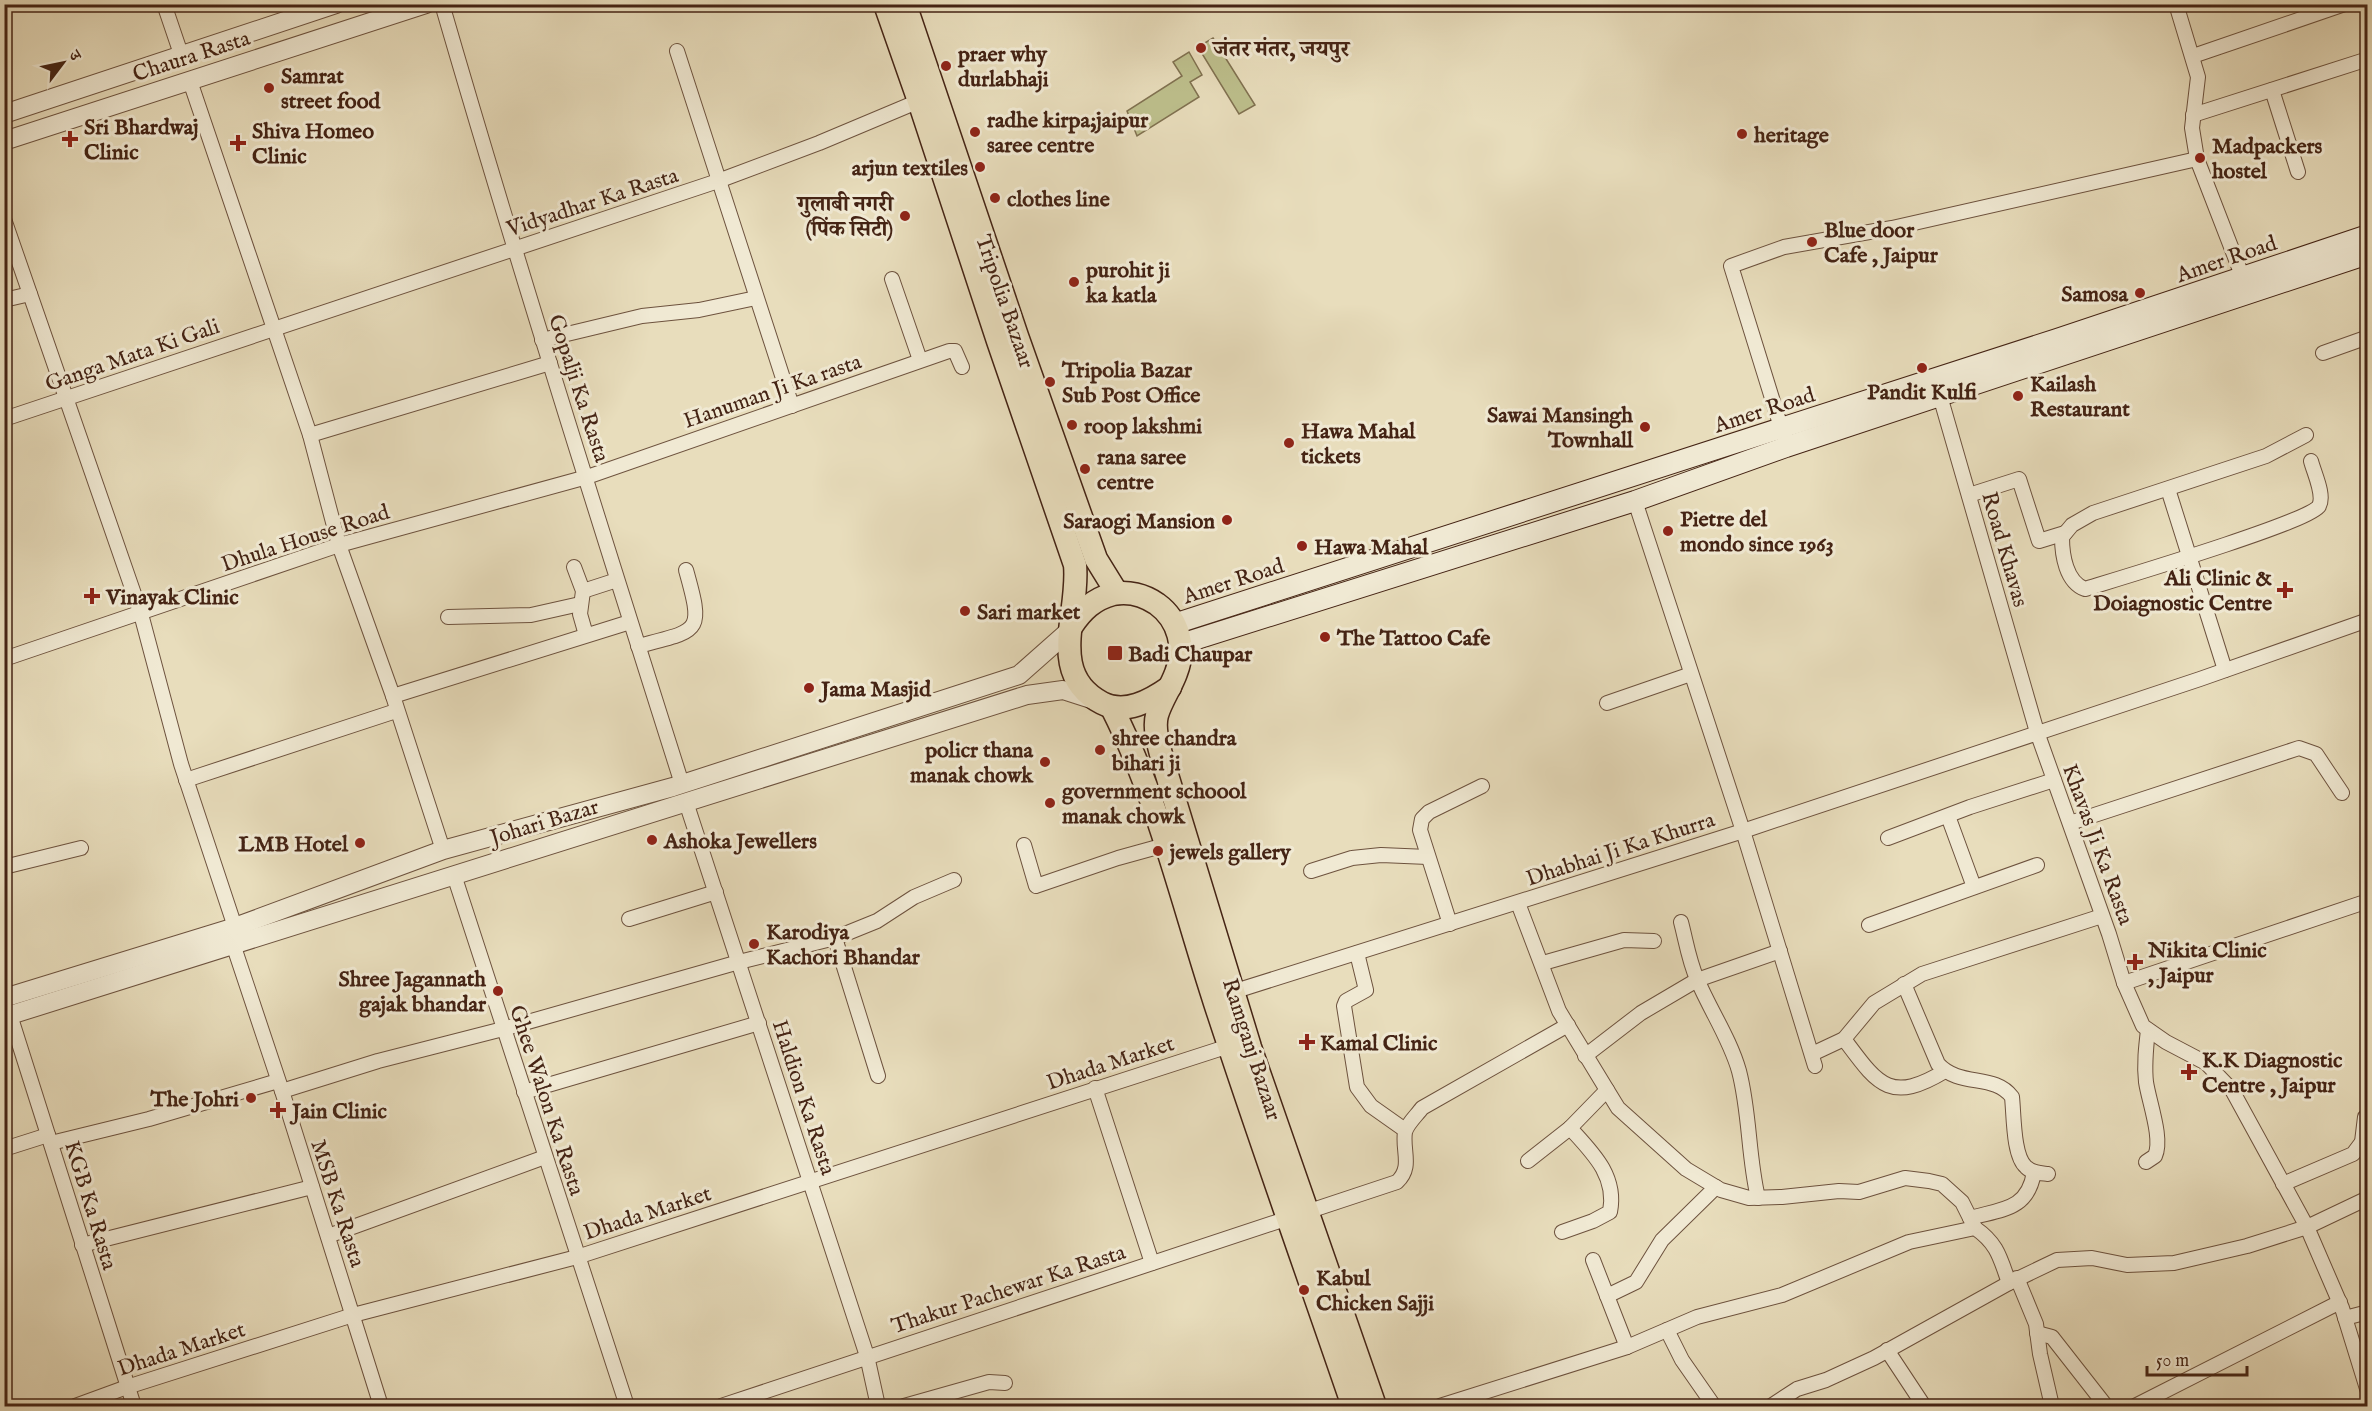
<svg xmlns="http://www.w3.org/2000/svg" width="2372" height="1411" viewBox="0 0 2372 1411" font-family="'IM FELL English','Noto Serif Devanagari',serif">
<rect width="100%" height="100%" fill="#e8ddbc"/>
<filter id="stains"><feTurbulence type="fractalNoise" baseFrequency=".00333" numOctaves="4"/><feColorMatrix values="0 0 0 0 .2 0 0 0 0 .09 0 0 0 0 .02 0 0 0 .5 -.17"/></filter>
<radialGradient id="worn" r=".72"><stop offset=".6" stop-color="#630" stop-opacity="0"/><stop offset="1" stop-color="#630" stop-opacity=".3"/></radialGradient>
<g fill="#bdbf8c" stroke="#807150" stroke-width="1.5">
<path d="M 1213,38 L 1255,105 L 1239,114 L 1198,47 Z"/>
<path d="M 1189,52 L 1202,75 L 1190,82 L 1199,97 L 1137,136 L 1127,111 L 1182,76 L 1173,62 Z"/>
</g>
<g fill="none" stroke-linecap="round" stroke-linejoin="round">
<defs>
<g id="minor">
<path d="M 164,4 L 182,57"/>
<path d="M 442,4 C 518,266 600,525 682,784"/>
<path d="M 2176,4 L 2198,77 L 2192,128 L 2197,159 L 2245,283"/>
<path d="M 677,51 L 792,406"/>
<path d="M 2193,56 L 2345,4"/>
<path d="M 190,81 L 310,435 L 339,545 L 393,696 L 443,850"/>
<path d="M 2272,90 L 2298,172"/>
<path d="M 2193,115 L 2368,59"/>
<path d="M 4,219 L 141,614 L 181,764 L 235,927"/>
<path d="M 892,279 L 920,360"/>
<path d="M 4,300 L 30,294"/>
<path d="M 542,340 L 642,316 L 699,310 L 756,298"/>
<path d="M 2323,353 L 2368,337"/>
<path d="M 1938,389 L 2037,732 L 2109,934 L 2124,983 L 2143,1026 L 2166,1042 L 2206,1063 L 2232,1090 L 2307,1227 L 2342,1308 L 2368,1392"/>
<path d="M 4,419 L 718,181 L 819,143 L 919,101"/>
<path d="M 310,435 L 550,363"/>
<path d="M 2306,435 L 2266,456 L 2093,513 L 2072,525 L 2062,537 C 2062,555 2066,582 2085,589 C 2114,580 2312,521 2319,506 C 2325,495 2314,473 2311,461"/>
<path d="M 1784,437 L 1731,266 L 1784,247 L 1892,228 L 2197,159"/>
<path d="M 2168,489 L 2225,670"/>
<path d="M 1969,495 L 2019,479 L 2039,541 L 2065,533"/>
<path d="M 1635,501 L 1743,831 L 1815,1066"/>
<path d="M 574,567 L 583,591 L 580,614 L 586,635"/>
<path d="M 583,591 L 617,580"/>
<path d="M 448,617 L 531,615 L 580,604"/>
<path d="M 638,646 C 700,630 704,634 686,570"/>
<path d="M 4,659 L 339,545 L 587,477 L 949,351 L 955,351 L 962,367"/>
<path d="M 393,696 L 630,622"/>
<path d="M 1607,703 L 1691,674"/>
<path d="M 186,780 L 396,711"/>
<path d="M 686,802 L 867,1356 L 878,1406"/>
<path d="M 1948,816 L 1974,887"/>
<path d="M 2070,823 L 2299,748 L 2316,754 L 2342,793"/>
<path d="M 1888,838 L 1970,807 L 2054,780"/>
<path d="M 1024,845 L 1036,886 L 1118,858 L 1165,845"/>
<path d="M 4,867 L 81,848"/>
<path d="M 1311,871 L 1352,858 L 1381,855 L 1428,857"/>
<path d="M 454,875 L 627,1406"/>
<path d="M 1518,903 L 1559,1011 L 1607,1090"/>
<path d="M 629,919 L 716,892"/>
<path d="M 1681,922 C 1686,941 1689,961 1697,979 C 1710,1010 1730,1039 1739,1071 C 1750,1113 1748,1156 1758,1198"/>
<path d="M 1450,924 L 1420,830 L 1422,819 L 1429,812 L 1482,786"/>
<path d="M 1869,925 L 2037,865"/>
<path d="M 835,938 L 878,1076"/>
<path d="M 233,944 L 282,1091 L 381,1406"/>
<path d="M 1357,953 L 1366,990 L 1346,1001 L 1344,1006 L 1357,1087 L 1371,1106 L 1405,1130"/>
<path d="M 1543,963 L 1624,940 L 1654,941"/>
<path d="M 2124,983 L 2368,901"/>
<path d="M 1904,984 L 1938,1064 C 1960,1088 1994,1073 2012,1097 C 2014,1115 2013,1156 2026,1167 C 2032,1173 2040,1173 2048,1174"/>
<path d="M 1226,994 L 1743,831 L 2200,679 L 2368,620"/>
<path d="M 10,1015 L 134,1406"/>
<path d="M 1844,1039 C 1877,1083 1889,1105 1945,1071"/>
<path d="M 1812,1054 L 1844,1039 L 1874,1003 L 1922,974 L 2102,916"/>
<path d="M 1585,1056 L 1641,1013 L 1697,980 L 1780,951"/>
<path d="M 1095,1088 L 1152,1263"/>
<path d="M 282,1091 L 378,1061 L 503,1029 L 739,962 L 835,938 L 877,921 L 914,897 L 954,880"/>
<path d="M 524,1092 L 759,1023"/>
<path d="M 2362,1142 L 2368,1157"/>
<path d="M 51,1143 L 149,1119 L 278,1081"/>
<path d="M 4,1149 L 48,1135"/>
<path d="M 1528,1161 L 1570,1128 L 1607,1090 L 1618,1108 L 1686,1169 L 1721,1190 L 1749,1198 L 1782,1197 L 1839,1191 L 1859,1192 L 1905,1178 L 1929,1181 L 1942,1184 L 1962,1202 L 1975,1228"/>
<path d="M 2146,1162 L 2155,1156 C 2163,1139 2149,1102 2146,1082 C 2144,1064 2146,1047 2148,1030"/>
<path d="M 2283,1184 L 2353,1154 L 2362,1142 L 2365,1117 L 2368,1115"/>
<path d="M 1970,1218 C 2002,1209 2028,1210 2034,1172"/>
<path d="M 1562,1232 L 1593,1221 L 1610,1212 C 1617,1176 1593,1153 1570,1128"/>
<path d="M 328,1236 L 545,1157"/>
<path d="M 82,1245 L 312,1187"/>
<path d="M 1593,1260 L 1627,1347"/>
<path d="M 2017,1278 L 2036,1324 L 2040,1354 L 2052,1406"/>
<path d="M 1607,1296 L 1636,1282 L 1662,1240 L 1716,1187"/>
<path d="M 2345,1318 L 2368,1312"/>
<path d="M 1667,1330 L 1682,1360 L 1714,1406"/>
<path d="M 2037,1333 L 2052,1337 L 2106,1406"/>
<path d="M 1887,1350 L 1924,1406"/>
<path d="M 75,1406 L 127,1387 L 353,1315 L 577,1257 L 1229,1046"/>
<path d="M 721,1406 L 1397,1182 C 1413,1167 1402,1151 1405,1132 C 1407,1124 1417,1115 1422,1108 L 1568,1025"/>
<path d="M 904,1406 L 989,1382 L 1005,1383"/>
<path d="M 1440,1406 L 1627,1347 L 1697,1317 L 1782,1295 L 1909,1242 L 1975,1228 C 1998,1244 2000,1258 2009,1283"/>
<path d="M 1771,1406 L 1797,1389 L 1826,1380 L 1874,1358 L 2009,1283 L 2057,1260 L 2092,1258 L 2127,1265 L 2174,1263 L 2247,1246 L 2307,1227 L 2368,1198"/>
<path d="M 2135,1406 L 2340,1302"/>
</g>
<g id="tertiary">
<path d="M 4,114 L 336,4"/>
<path d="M 4,141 L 426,4"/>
<path d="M 4,998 L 235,927 L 443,850 L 673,787 L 1019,675 L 1071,629"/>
<path d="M 4,1017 L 1027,695 L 1063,690 L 1094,700"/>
</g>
<g id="secondary">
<path d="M 1174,624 L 2057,339 L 2368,235"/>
<path d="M 1181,644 L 1635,501 L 1786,447 L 2368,254"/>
</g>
<g id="primary">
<path d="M 885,4 L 919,101 L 998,341 L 1075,565 C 1080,613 1046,674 1102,703 C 1125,715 1150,701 1170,687"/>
<path d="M 905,4 L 1017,336 L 1096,559 L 1117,593"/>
<path d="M 1071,627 C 1082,610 1094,599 1113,594 C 1128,591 1144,595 1157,604 C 1179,620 1186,648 1176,673 C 1171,687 1161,701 1157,715 C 1153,730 1160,750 1164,765 L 1250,1047 L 1375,1406"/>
<path d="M 1112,708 C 1159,801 1183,905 1215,1003 C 1259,1138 1307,1272 1353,1406"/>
</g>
</defs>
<use href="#minor" stroke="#6d523e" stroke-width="16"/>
<use href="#tertiary" stroke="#6d523e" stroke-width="20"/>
<use href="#secondary" stroke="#442314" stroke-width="22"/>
<use href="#primary" stroke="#442314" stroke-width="25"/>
<use href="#minor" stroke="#f0e9d3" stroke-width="14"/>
<use href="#tertiary" stroke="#f0e9d3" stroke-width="18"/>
<use href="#secondary" stroke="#f0e9d3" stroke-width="20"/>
<use href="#primary" stroke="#e8ddbc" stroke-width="22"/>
</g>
<g fill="#8f2418" stroke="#f0e9d3" stroke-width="2">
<circle cx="1201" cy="48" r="6"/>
<circle cx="946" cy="66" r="6"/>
<circle cx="269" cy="88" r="6"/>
<circle cx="975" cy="132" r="6"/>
<circle cx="1742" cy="134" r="6"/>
<path d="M67 130h6v6h6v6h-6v6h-6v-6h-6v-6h6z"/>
<path d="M235 134h6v6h6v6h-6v6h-6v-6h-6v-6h6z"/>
<circle cx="2200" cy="158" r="6"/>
<circle cx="980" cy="167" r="6"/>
<circle cx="995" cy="198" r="6"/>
<circle cx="905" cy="216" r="6"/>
<circle cx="1812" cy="242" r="6"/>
<circle cx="1074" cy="282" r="6"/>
<circle cx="2140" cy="293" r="6"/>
<circle cx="1922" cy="368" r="6"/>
<circle cx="1050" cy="382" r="6"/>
<circle cx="2018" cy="396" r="6"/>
<circle cx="1072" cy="425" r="6"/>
<circle cx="1645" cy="427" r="6"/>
<circle cx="1289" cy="443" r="6"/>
<circle cx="1085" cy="469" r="6"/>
<circle cx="1227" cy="520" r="6"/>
<circle cx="1668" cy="531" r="6"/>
<circle cx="1302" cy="546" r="6"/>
<path d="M2282 581h6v6h6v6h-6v6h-6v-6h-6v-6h6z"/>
<path d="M89 587h6v6h6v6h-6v6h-6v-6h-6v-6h6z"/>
<circle cx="965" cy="611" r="6"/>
<circle cx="1325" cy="637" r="6"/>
<rect x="1107" y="645" width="16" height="16" rx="3"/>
<circle cx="809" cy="688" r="6"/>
<circle cx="1100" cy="750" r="6"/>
<circle cx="1045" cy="762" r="6"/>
<circle cx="1050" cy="803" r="6"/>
<circle cx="652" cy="840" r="6"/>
<circle cx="360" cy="843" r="6"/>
<circle cx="1158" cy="851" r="6"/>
<circle cx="754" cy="944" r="6"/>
<path d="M2132 953h6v6h6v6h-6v6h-6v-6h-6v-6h6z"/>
<circle cx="498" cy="991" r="6"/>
<path d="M1304 1033h6v6h6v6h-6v6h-6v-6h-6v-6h6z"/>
<path d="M2186 1063h6v6h6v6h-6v6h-6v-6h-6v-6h6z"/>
<circle cx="251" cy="1098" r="6"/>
<path d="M275 1101h6v6h6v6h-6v6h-6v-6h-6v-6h6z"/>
<circle cx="1304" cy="1290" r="6"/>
</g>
<g text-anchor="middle" stroke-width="6" stroke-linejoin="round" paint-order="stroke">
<g font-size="22" font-weight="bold" fill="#442314" stroke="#f0e9d3" text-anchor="start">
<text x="1213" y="56">जंतर मंतर, जयपुर</text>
<text x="958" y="61">praer why<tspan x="958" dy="25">durlabhaji</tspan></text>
<text x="281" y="83">Samrat<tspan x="281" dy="25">street food</tspan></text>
<text x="987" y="127">radhe kirpa;jaipur<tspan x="987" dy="25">saree centre</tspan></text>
<text x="84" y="134">Sri Bhardwaj<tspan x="84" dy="25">Clinic</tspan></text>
<text x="252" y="138">Shiva Homeo<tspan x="252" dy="25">Clinic</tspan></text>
<text x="1754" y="142">heritage</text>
<text x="2212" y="153">Madpackers<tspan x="2212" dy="25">hostel</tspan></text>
<text x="968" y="175" text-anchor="end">arjun textiles</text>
<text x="1007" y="206">clothes line</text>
<text x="893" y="211" text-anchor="end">गुलाबी नगरी<tspan x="893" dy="25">(पिंक सिटी)</tspan></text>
<text x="1824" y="237">Blue door<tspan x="1824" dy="25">Cafe , Jaipur</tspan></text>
<text x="1086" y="277">purohit ji<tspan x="1086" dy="25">ka katla</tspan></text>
<text x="2128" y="301" text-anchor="end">Samosa</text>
<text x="1062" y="377">Tripolia Bazar<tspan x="1062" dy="25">Sub Post Office</tspan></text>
<text x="2030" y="391">Kailash<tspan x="2030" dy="25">Restaurant</tspan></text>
<text x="1922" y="399" text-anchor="middle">Pandit Kulfi</text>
<text x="1633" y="422" text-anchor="end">Sawai Mansingh<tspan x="1633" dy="25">Townhall</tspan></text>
<text x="1084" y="433">roop lakshmi</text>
<text x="1301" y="438">Hawa Mahal<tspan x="1301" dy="25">tickets</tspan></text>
<text x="1097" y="464">rana saree<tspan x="1097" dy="25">centre</tspan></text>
<text x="1680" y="526">Pietre del<tspan x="1680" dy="25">mondo since 1963</tspan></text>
<text x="1215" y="528" text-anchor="end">Saraogi Mansion</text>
<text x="1314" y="554">Hawa Mahal</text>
<text x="2272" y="585" text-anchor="end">Ali Clinic &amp;<tspan x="2272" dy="25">Doiagnostic Centre</tspan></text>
<text x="106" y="604">Vinayak Clinic</text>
<text x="977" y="619">Sari market</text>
<text x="1337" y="645">The Tattoo Cafe</text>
<text x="1128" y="661">Badi Chaupar</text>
<text x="821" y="696">Jama Masjid</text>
<text x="1112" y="745">shree chandra<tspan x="1112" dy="25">bihari ji</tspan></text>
<text x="1033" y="757" text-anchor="end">policr thana<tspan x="1033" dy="25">manak chowk</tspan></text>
<text x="1062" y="798">government schoool<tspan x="1062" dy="25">manak chowk</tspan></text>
<text x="664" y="848">Ashoka Jewellers</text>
<text x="348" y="851" text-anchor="end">LMB Hotel</text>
<text x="1170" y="859">jewels gallery</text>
<text x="766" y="939">Karodiya<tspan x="766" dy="25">Kachori Bhandar</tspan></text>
<text x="2148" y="957">Nikita Clinic<tspan x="2148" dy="25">, Jaipur</tspan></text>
<text x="486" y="986" text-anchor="end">Shree Jagannath<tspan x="486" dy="25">gajak bhandar</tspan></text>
<text x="1320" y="1050">Kamal Clinic</text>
<text x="2202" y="1067">K.K Diagnostic<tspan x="2202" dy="25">Centre , Jaipur</tspan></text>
<text x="239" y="1106" text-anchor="end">The Johri</text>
<text x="292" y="1118">Jain Clinic</text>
<text x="1316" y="1285">Kabul<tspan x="1316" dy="25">Chicken Sajji</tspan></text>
</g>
<g font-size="22" fill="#442314" stroke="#f0e9d3">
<text transform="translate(191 55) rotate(-18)" y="8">Chaura Rasta</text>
<text transform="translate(592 201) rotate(-18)" y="8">Vidyadhar Ka Rasta</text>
<text transform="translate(2226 258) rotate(-19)" y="8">Amer Road</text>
<text transform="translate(1006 301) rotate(71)" y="8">Tripolia Bazaar</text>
<text transform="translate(132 354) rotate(-19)" y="8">Ganga Mata Ki Gali</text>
<text transform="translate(580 388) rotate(72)" y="8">Gopalji Ka Rasta</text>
<text transform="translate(772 390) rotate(-19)" y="8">Hanuman Ji Ka rasta</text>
<text transform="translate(1764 409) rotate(-18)" y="8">Amer Road</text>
<text transform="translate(305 537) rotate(-18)" y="8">Dhula House Road</text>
<text transform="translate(2006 549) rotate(74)" y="8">Road Khavas</text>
<text transform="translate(1233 580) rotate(-18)" y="8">Amer Road</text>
<text transform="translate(544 821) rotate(-17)" y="8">Johari Bazar</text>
<text transform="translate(2099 844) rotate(70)" y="8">Khavas Ji Ka Rasta</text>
<text transform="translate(1620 848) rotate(-18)" y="8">Dhabhai Ji Ka Khurra</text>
<text transform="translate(1253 1049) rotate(72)" y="8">Ramganj Bazaar</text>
<text transform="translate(1110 1062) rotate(-18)" y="8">Dhada Market</text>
<text transform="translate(805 1097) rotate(72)" y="8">Haldion Ka Rasta</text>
<text transform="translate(548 1100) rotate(72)" y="8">Ghee Walon Ka Rasta</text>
<text transform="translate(339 1203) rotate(72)" y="8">MSB Ka Rasta</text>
<text transform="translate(92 1205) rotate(73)" y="8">KGB Ka Rasta</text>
<text transform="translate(647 1212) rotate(-18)" y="8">Dhada Market</text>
<text transform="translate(1008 1288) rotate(-18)" y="8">Thakur Pachewar Ka Rasta</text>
<text transform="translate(181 1348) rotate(-18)" y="8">Dhada Market</text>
</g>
</g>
<rect width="2372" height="1411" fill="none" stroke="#e8ddbc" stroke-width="24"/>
<rect x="6" y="6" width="2360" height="1399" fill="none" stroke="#442314" stroke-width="3"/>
<rect x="12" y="12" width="2348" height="1387" fill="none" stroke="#442314" stroke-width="1.5"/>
<g transform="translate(63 63) rotate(58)" stroke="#f0e9d3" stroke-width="4.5" paint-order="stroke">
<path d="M0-4.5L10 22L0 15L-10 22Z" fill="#442314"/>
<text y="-9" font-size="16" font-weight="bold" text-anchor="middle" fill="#442314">उ</text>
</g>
<path d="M2147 1366v9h100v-9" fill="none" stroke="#442314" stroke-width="3"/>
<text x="2156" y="1366" font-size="18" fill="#442314" stroke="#f0e9d3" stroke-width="4.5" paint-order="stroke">50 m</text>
<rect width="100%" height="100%" filter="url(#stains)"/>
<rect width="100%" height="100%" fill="url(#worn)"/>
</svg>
